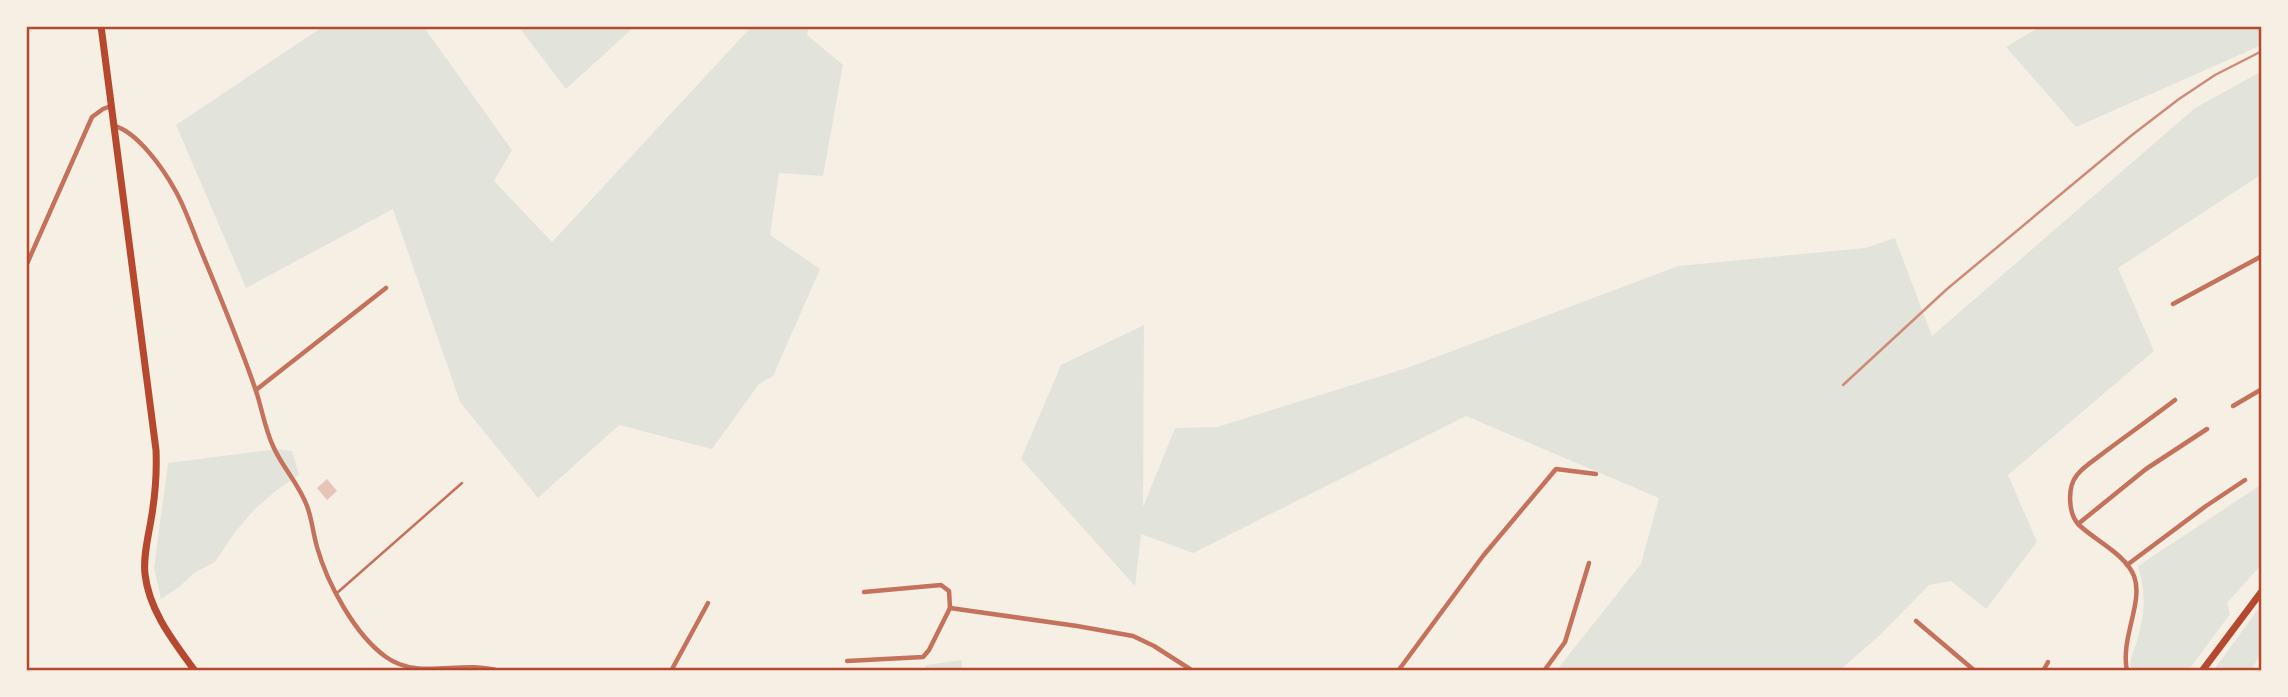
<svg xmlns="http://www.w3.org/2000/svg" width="2288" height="697" viewBox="0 0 2288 697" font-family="Raleway,sans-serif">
<rect width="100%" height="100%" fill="#f6efe4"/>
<g fill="#e2e4dc">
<path d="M 324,26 L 423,26 L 512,150 L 494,181 L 552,242 L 752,26 L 809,26 L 807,35 L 843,65 L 823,176 L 779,173 L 770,235 L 820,269 L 773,376 L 759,384 L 712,449 L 619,425 L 538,498 L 460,402 L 393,209 L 246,288 L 176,125 Z"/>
<path d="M 518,26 L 635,26 L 566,89 Z"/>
<path d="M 2041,26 L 2262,26 L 2262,45 L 2076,127 L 2006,47 Z"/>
<path d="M 2262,71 L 2262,174 L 2118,268 L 2154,351 L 2008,475 L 2037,542 L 1986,609 L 1951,581 L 1929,585 L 1881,634 L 1839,671 L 1561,671 L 1559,667 L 1641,564 L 1659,498 L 1466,416 L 1193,553 L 1141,534 L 1135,586 L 1021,459 L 1061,365 L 1144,325 L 1143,507 L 1175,428 L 1217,427 L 1407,368 L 1678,266 L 1865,248 L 1895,238 L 1932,336 L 2195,108 Z"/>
<path d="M 277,449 L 292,451 L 299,475 L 277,490 L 255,509 L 235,532 L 215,562 L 194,573 L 179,587 L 161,599 L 154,568 L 168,463 Z"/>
<path d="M 2262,484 L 2262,564 L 2227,603 L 2230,614 L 2188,671 L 2131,671 C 2128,660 2135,649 2138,638 C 2145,610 2146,594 2138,566 Z"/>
<path d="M 2262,604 L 2262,651 L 2251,671 L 2213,671 Z"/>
<path d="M 962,660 L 962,671 L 924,671 L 926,665 Z"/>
</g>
<path fill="#e6c5b7" d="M 327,479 L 337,491 L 327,500 L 317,488 Z"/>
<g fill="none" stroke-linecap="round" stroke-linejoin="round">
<path stroke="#c5725c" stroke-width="2.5" d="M 337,593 L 462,483"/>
<g stroke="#c5725c" stroke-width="4.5">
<path d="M 114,126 C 137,131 164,170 175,190 C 186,209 193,232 202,253 C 221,299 240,344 256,391 C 262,409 265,429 273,446 C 282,467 299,484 307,506 C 312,519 313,533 317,547 C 327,583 355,635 386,657 C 419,681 461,659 499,671"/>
<path d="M 26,266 L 92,117 L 103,109 L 111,106"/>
<path d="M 2173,304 L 2262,256"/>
<path d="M 256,390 L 386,288"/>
<path d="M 2233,406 L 2262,389"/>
<path d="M 2078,524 L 2146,469 L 2207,429"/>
<path d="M 2127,565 L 2206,506 L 2245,480"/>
<path d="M 950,608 L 1077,626 L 1133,636 L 1154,646 L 1193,671"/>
<path d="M 1916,621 L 1975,671"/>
<path d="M 847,661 L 923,657 L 929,650 L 950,608 L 949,591 L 941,585 L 864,592"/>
<path d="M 671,671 L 708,603"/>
<path d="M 1398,671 L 1483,556 L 1556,469 L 1596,474"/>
<path d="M 1544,671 L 1565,642 L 1589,563"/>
<path d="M 2043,671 L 2048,662"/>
<path d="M 2127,671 C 2120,638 2144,602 2134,576 C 2125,554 2096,541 2079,525 C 2068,514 2067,487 2077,475 C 2083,467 2093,461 2102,454 C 2126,436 2150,419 2175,400"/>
</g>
<g stroke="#b5482f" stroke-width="7">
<path d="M 101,26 L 156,450 C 157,473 155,497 151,520 C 148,538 143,557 145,574 C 149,611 174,642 195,671"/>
<path d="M 2202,671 L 2262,591"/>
</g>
<path stroke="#cf8b77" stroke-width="2.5" d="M 1843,385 L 1947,289 L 2132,135 L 2179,99 L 2215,75 L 2262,51"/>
</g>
<rect width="2288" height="697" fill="none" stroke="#f6efe4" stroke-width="56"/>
<rect x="28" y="28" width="2232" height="641" fill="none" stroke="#b5482f" stroke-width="2.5"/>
</svg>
